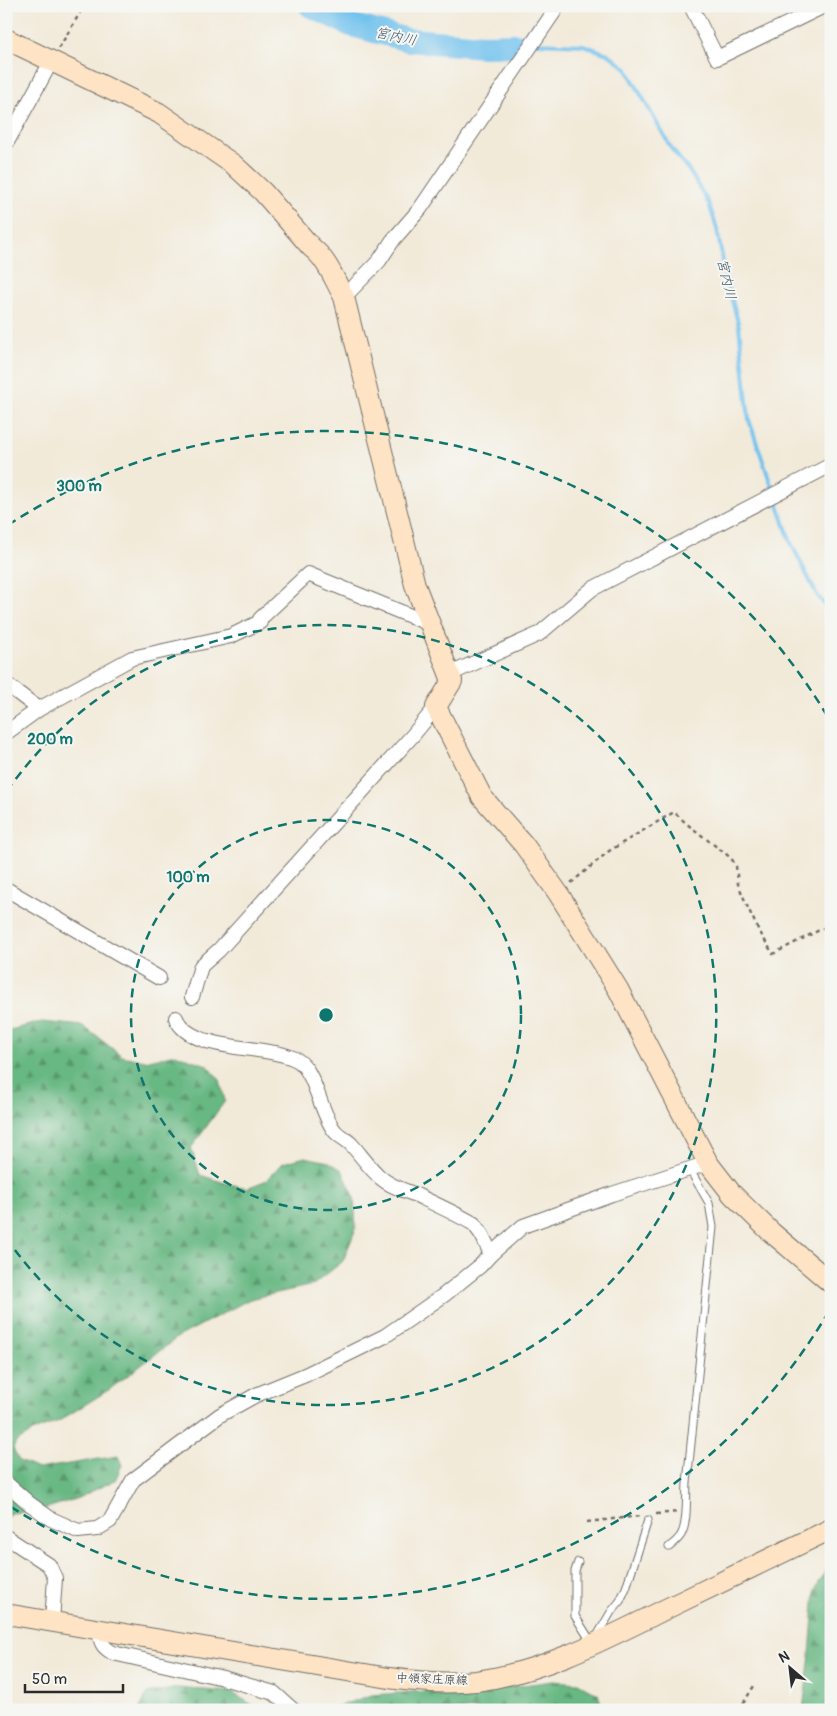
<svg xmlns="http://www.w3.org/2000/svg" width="837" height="1716" viewBox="0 0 837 1716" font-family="Pangolin,'Klee One',sans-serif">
<defs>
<pattern id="forest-firs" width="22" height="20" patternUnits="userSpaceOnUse" patternTransform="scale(1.25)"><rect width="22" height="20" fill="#68b883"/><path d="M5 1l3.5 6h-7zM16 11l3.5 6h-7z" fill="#56966b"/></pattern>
</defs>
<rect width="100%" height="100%" fill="#f6f6f2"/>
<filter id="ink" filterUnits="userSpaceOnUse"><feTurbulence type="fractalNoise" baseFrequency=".02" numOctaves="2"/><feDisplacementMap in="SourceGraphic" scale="10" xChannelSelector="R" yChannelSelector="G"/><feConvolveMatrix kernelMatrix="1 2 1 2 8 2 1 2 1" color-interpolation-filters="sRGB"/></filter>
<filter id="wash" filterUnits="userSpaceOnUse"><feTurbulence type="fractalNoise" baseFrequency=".0096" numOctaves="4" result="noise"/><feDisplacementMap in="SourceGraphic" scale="20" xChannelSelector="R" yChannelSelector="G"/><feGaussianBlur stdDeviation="1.12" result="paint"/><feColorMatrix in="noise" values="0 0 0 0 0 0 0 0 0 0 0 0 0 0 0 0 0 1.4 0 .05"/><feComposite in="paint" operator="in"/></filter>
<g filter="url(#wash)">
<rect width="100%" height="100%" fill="#f2ead9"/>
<g fill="url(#forest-firs)" stroke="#4a7257">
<path d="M 42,1022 L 83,1026 L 122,1056 L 145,1061 L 175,1054 L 207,1065 L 220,1080 L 225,1101 L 191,1148 L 200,1175 L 225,1183 L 247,1188 L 267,1180 L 283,1163 L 305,1157 L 329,1162 L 342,1170 L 354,1196 L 356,1228 L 343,1261 L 313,1285 L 250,1299 L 178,1337 L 110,1389 L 59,1421 L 36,1430 L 16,1442 L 13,1449 L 19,1461 L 38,1469 L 118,1456 L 122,1465 L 115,1480 L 78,1498 L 38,1511 L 10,1513 L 6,1519 L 6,1031 Z"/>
<path d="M 831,1561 L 831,1710 L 803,1710 L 810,1654 L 815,1590 Z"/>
<path d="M 553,1681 L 578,1683 L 598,1694 L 603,1710 L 326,1710 L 372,1695 L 439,1690 L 501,1688 Z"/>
<path d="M 178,1688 L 231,1692 L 261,1710 L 139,1710 L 147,1694 Z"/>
</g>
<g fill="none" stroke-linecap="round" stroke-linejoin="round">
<g stroke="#73c2ee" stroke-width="4">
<path d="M 536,43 L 583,45 L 608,54 L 626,68 L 671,148 L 690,172 L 709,204 L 717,229 L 726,278 L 739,326 L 749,420 L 791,543 L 817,595 L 831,613"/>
<path d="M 516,44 L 543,15 L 549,6"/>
<path d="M 516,45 L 529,43"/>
</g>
<path stroke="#73c2ee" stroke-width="24" d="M 311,6 L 351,25 L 408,40 L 484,46 L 516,45"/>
</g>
</g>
<g filter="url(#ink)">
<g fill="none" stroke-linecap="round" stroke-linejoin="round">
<defs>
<g id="lane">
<path d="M 669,1547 C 674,1543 678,1540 681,1535 C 688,1524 686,1497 687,1483 L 713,1227 L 709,1203 L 690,1170"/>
<path d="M 578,1562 L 575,1571 L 575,1616 L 592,1643"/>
<path d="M 597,1636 L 611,1612 L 620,1601 L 626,1588 L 648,1520"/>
</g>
<g id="street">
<path d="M 691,6 L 717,58 L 824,6"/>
<path d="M 6,144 L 52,60"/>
<path d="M 344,297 L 379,261 L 393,240 L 420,209 L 558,6"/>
<path d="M 450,674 L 539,634 L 592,589 L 831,465"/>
<path d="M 6,684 L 39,709"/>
<path d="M 6,733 L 39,709 L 132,658 L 231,636 L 260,622 L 260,619 L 308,574 L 430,624"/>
<path d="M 6,889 L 159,978"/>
<path d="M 192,997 L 201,966 L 219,950 L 413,735 L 436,707"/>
<path d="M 176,1018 C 190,1053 267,1044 297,1060 C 315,1070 320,1112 334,1130 C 338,1136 346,1139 351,1144 C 360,1154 371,1170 381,1178 C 391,1187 404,1190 416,1195 C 435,1204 455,1213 474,1224 L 482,1235 L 491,1254"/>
<path d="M 6,1483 L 30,1504 L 51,1519 L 78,1531 L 97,1529 L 110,1521 L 133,1480 L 220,1415 L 256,1395 L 305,1375 L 385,1336 L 444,1295 L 480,1266 L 491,1254 L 523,1226 L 612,1194 L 708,1163"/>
<path d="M 6,1537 L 49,1565 L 55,1578 L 52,1622"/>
<path d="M 100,1630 C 100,1642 102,1647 113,1653 L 223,1678 L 274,1693 L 293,1710"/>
</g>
<g id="secondary">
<path d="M 6,39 L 159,113 L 234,165 L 263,192 L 311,247 C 327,259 335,281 344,297 L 415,585 L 452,681 L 436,707 L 482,797 L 524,845 L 558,893 L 618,989 L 708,1163 L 732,1194 L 771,1232 L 831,1283"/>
<path d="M 6,1614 L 389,1678 C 418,1682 447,1684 476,1681 C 545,1672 609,1637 670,1607 C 724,1581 777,1555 831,1529"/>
</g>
</defs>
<use href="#lane" stroke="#716e68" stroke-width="9"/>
<use href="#street" stroke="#716e68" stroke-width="16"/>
<use href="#secondary" stroke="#716e68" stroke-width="22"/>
<g stroke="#716e68" stroke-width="2.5" stroke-dasharray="4 4" stroke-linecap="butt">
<path d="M 59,48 L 84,6"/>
<path d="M 571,883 L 609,851 L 674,812 L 687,824 L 731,858 L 736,866 L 738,884 L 748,908 L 758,929 L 773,954 L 831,924"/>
<path d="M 656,1514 L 678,1512"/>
<path d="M 587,1522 L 640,1516"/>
<path d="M 739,1710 L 754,1686"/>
</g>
<use href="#lane" stroke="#fff" stroke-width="7"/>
<use href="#street" stroke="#fff" stroke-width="14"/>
<use href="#secondary" stroke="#fee4c5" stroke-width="20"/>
</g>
</g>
<g fill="none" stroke="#0f766e" stroke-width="2.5" stroke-dasharray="9 6">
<circle cx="326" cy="1015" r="195"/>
<path d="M7 791A390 390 0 1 1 7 1239"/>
<path d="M829 1311A584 584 0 0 1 8 1505M8 525A584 584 0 0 1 829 719"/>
</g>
<g text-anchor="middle" stroke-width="4" stroke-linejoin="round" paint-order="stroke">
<g font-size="12" fill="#2b2b2b" stroke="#f6f6f2">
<text transform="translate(432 1679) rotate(2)" y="4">中領家庄原線</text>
</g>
<g font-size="14" font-style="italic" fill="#415866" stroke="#f6f6f2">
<text transform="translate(396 36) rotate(12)" y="5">宮内川</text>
<text transform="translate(727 279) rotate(77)" y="5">宮内川</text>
</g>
</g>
<circle cx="326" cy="1015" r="8" fill="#0f766e" stroke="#f6f6f2" stroke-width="2.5"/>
<g font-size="15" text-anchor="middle" font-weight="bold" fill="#0f766e" stroke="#f6f6f2" stroke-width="4" stroke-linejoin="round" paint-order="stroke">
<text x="79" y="491">300 m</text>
<text x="50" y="744">200 m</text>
<text x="188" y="882">100 m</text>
</g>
<rect width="837" height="1716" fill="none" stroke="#f6f6f2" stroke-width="25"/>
<g transform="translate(790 1668) rotate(332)" stroke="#f6f6f2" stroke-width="4" paint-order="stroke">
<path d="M0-4L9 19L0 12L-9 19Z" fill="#2b2b2b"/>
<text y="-8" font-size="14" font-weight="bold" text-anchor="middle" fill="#2b2b2b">N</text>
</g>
<path d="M25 1684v8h98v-8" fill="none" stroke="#2b2b2b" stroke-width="2.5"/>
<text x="32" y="1684" font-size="15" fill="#2b2b2b" stroke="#f6f6f2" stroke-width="4" paint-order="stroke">50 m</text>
</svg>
